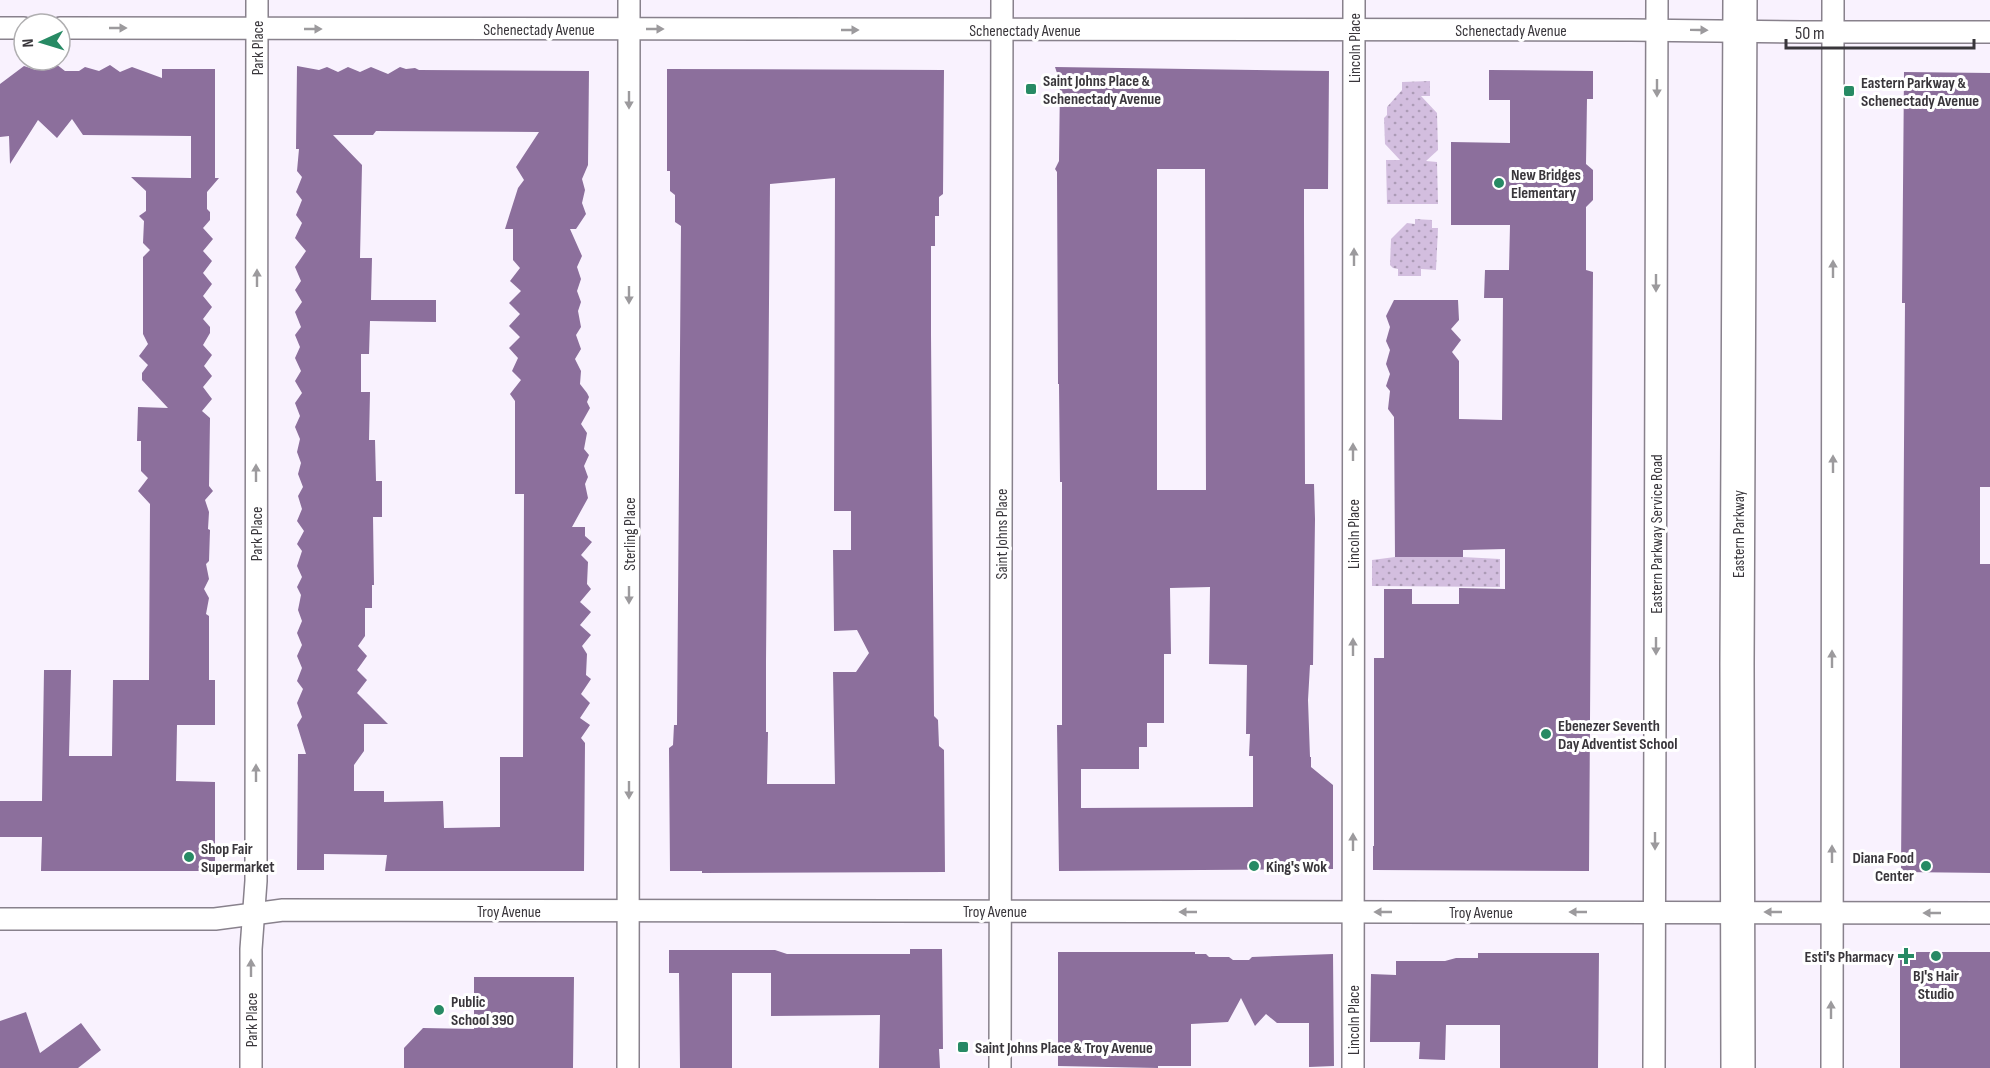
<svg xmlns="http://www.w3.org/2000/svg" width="1990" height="1068" viewBox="0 0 1990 1068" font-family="'Sofia Sans Condensed',sans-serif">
<defs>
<pattern id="grass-dots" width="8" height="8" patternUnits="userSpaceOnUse" patternTransform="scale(1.5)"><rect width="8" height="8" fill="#d3bedf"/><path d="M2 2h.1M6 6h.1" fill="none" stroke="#ac9bb6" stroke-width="1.8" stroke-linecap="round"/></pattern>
</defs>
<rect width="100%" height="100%" fill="#f9f2fe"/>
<g fill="url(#grass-dots)">
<path d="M 1430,81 L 1430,96 L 1421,96 L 1437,113 L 1438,150 L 1426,161 L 1437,162 L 1438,204 L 1387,204 L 1386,160 L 1400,160 L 1385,144 L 1384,118 L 1387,115 L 1387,107 L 1402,90 L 1402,82 Z"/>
<path d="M 1415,219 L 1432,220 L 1432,228 L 1438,228 L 1436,270 L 1421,269 L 1421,276 L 1398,276 L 1398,269 L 1393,268 L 1390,265 L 1391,239 L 1407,223 L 1415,224 Z"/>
<path d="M 1395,557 L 1463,557 L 1500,559 L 1500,587 L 1372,586 L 1372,560 Z"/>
</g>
<g fill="#8c6f9c" fill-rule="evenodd">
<path d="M 56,64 L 65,71 L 79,71 L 85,67 L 99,71 L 110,65 L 120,72 L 132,67 L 162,78 L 162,69 L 215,69 L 215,178 L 219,178 L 207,192 L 207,209 L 210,212 L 210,220 L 203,228 L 213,239 L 203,251 L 212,261 L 203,273 L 212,284 L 203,296 L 212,307 L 203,319 L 210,327 L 210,333 L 203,345 L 212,355 L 204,366 L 212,376 L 203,387 L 212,399 L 202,411 L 210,418 L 209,486 L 213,491 L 205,500 L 209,512 L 208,529 L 210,530 L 209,561 L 206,564 L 209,579 L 204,589 L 209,598 L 206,614 L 209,616 L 209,680 L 215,680 L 215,725 L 177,725 L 176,781 L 215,782 L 215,864 L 208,871 L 41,871 L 42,837 L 0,837 L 0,801 L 42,801 L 44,670 L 71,670 L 69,756 L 112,756 L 113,680 L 149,680 L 150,504 L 138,491 L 148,478 L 141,471 L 141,441 L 137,441 L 138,407 L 168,408 L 142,380 L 142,373 L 148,365 L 139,356 L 148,344 L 143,334 L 143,257 L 150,250 L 143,243 L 144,221 L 139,216 L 146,211 L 146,191 L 131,177 L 191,178 L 191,136 L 83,135 L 72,119 L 57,138 L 38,120 L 10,164 L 9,136 L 0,137 L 0,84 L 24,66 L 36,70 L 48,70 Z"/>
<path d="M 297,66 L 319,70 L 327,67 L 338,72 L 348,67 L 360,72 L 371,67 L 388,74 L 400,67 L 406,69 L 415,68 L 419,70 L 589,71 L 588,165 L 582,179 L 585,190 L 582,203 L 586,214 L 576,229 L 570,229 L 582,256 L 577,267 L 581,279 L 577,291 L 581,302 L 578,311 L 581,327 L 576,335 L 581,349 L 575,359 L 581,371 L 580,384 L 587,393 L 589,397 L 587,402 L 590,408 L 581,424 L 587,433 L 584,449 L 589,455 L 584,466 L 588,477 L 585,484 L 588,498 L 572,527 L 585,527 L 585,536 L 592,542 L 581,555 L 588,562 L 587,584 L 591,589 L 580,602 L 591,612 L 580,625 L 591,635 L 582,646 L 587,654 L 586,675 L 591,679 L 581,694 L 590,703 L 580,718 L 590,725 L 581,738 L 585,743 L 584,871 L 385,871 L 387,855 L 324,854 L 324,870 L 297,870 L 298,754 L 306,754 L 297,725 L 302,717 L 297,703 L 303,689 L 297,681 L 302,668 L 297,656 L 302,645 L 297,633 L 302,621 L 298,610 L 301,595 L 297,587 L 302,577 L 297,566 L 302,551 L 297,544 L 304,531 L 297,521 L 302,509 L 298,496 L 303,487 L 298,474 L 301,463 L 297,452 L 300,439 L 295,427 L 300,416 L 295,403 L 302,393 L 295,381 L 301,371 L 295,358 L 300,347 L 295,335 L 301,327 L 295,312 L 302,302 L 295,290 L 301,281 L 295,267 L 306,251 L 295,238 L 302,223 L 296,215 L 302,200 L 296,192 L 302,177 L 297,171 L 299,149 L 296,149 ZM 376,131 L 539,132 L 516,167 L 524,180 L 518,188 L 505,229 L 513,229 L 513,260 L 520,268 L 510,281 L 521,291 L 509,303 L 520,314 L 509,326 L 520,337 L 509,348 L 518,358 L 512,371 L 521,380 L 510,394 L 515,401 L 515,494 L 524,494 L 523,757 L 500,757 L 500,827 L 444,828 L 443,801 L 384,802 L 384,791 L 354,791 L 354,765 L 364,751 L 364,724 L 388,724 L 357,693 L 367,680 L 357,670 L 367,656 L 358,646 L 365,636 L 365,608 L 372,608 L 372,585 L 374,585 L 373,517 L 382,517 L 382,481 L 376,481 L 375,440 L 369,440 L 370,392 L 361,392 L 361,354 L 369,354 L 370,321 L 436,322 L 436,300 L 371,300 L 372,258 L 360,258 L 362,165 L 333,135 L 373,135 Z"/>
<path d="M 1055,67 L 1329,71 L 1328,189 L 1304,189 L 1304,221 L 1305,484 L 1314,484 L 1315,519 L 1313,665 L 1310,665 L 1308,700 L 1310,757 L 1311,757 L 1311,767 L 1333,785 L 1333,869 L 1059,871 L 1057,725 L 1062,725 L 1062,482 L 1060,482 L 1059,384 L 1058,384 L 1057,172 L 1055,169 L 1059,161 L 1060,82 ZM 1157,169 L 1205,169 L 1206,490 L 1157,490 ZM 1210,587 L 1209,664 L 1247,665 L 1246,734 L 1250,734 L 1249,756 L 1253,756 L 1253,807 L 1081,808 L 1081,769 L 1139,769 L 1139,747 L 1147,747 L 1147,723 L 1164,723 L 1164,654 L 1171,654 L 1170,588 Z"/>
<path d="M 667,69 L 944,70 L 943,194 L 939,197 L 939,216 L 935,216 L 935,246 L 931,246 L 931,335 L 934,716 L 938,720 L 939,746 L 944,750 L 945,872 L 702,873 L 702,871 L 670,871 L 669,748 L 673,745 L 674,725 L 677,725 L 681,226 L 675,222 L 675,195 L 670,191 L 670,171 L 667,171 ZM 835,178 L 834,511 L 851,511 L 851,550 L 833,550 L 834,631 L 857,630 L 869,653 L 856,672 L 833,672 L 835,784 L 767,784 L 768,732 L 766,732 L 766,661 L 770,184 Z"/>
<path d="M 1489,70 L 1593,71 L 1593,99 L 1587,99 L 1586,164 L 1593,170 L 1593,200 L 1586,207 L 1586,270 L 1593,272 L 1589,871 L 1373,870 L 1373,846 L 1374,846 L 1374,658 L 1384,658 L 1384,589 L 1412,589 L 1412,604 L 1459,604 L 1459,588 L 1505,589 L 1505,549 L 1463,550 L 1463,557 L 1395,557 L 1394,417 L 1388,409 L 1390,391 L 1386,386 L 1390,374 L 1386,364 L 1390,350 L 1386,341 L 1390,327 L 1386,316 L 1394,300 L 1458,300 L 1459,320 L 1451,329 L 1461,340 L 1452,352 L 1459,361 L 1459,419 L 1502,420 L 1503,298 L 1484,298 L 1485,270 L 1509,270 L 1510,225 L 1451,225 L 1451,142 L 1510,143 L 1510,100 L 1489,100 Z"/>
<path d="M 1904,72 L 1990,73 L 1990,487 L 1980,487 L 1980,564 L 1990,564 L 1990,873 L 1901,872 L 1905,303 L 1902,303 Z"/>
<path d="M 910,949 L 942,949 L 943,1049 L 939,1049 L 940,1068 L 879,1068 L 880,1015 L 771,1016 L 771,973 L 732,973 L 732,1068 L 680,1068 L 679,973 L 669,973 L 669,950 L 775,950 L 787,954 L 910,954 Z"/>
<path d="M 1058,952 L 1195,952 L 1195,954 L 1206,954 L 1209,957 L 1229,957 L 1233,960 L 1249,960 L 1252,957 L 1333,954 L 1334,1066 L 1309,1067 L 1309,1023 L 1277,1023 L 1266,1014 L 1255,1026 L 1241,998 L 1228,1022 L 1191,1024 L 1191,1066 L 1158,1066 L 1158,1068 L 1058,1066 Z"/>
<rect x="1900" y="952" width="90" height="116"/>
<path d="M 1478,953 L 1599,953 L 1598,1068 L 1500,1068 L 1500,1025 L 1446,1025 L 1445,1060 L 1419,1059 L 1420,1042 L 1370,1042 L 1371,974 L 1396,975 L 1396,961 L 1445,961 L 1456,958 L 1478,958 Z"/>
<path d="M 474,977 L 574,977 L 573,1068 L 404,1068 L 404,1048 L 423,1028 L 474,1029 Z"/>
<path d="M 26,1012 L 40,1053 L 81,1023 L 101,1050 L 78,1068 L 0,1068 L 0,1021 Z"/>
</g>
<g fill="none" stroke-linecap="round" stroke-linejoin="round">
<defs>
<g id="minor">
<path d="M 0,28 L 24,28"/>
<path d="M 60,28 L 1631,30 L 1802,32 L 1990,32"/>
<path d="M 0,919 L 215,919 L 283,910 L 1990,913"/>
<path d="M 251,1068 L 251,949 L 256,881 L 257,0"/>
<path d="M 628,1068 L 629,0"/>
<path d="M 1000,1068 L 1002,0"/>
<path d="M 1353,1068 L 1354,0"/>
<path d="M 1654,1068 L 1657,0"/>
<path d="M 1832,1068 L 1833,0"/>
</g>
<path id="primary" d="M 1738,1068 L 1737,665 L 1740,0"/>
</defs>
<use href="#minor" stroke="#88818c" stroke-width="24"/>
<use href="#primary" stroke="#88818c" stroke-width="36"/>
<use href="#minor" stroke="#fff" stroke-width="21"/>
<use href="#primary" stroke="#fff" stroke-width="33"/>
</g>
<defs><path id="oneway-solid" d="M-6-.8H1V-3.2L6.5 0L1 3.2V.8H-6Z" transform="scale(1.5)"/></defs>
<g fill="#9c9a9d">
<use href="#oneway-solid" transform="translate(118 28)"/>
<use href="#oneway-solid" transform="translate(313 29)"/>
<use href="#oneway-solid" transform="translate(655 29)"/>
<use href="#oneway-solid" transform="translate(850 30)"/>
<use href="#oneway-solid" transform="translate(1699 30) rotate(1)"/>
<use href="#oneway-solid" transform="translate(1657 88) rotate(90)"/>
<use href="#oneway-solid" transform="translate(629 100) rotate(90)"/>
<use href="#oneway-solid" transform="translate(1354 257) rotate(-90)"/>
<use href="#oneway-solid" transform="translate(1833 269) rotate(-90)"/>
<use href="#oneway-solid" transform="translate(257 278) rotate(-90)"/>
<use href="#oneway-solid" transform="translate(1656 283) rotate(90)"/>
<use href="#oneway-solid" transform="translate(629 295) rotate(90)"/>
<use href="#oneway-solid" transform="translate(1353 452) rotate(-90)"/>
<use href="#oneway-solid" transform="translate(1833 464) rotate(-90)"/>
<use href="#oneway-solid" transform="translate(256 473) rotate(-90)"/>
<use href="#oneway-solid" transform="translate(629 595) rotate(90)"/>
<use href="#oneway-solid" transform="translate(1656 646) rotate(90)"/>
<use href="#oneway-solid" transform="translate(1353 647) rotate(-90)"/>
<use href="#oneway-solid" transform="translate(1832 659) rotate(-90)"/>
<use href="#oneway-solid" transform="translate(256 773) rotate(-90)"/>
<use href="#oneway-solid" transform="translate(629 790) rotate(90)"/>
<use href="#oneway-solid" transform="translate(1655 841) rotate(90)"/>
<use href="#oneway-solid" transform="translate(1353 842) rotate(-90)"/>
<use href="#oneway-solid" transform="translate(1832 854) rotate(-90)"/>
<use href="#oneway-solid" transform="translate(1188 912) rotate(-180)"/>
<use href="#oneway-solid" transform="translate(1383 912) rotate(180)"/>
<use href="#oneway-solid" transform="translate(1578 912) rotate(180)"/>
<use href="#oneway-solid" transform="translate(1773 912) rotate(-180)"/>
<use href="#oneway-solid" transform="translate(1932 913) rotate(-180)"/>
<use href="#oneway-solid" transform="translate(251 968) rotate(-90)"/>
<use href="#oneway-solid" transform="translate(1831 1010) rotate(-90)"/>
</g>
<g fill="#278a64" stroke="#fff" stroke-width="2">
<rect x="1025" y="83" width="12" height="12" rx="3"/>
<rect x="1843" y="85" width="12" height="12" rx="3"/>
<circle cx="1499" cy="183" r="6"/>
<circle cx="1546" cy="734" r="6"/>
<circle cx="189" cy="857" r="6"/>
<circle cx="1254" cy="866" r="6"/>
<circle cx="1926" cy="866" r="6"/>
<path d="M1903 947h6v6h6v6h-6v6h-6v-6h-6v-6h6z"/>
<circle cx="1936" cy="956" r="6"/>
<circle cx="439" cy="1010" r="6"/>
<rect x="957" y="1041" width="12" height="12" rx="3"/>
</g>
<g text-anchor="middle" stroke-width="6" stroke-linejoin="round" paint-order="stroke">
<g font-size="16" fill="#39363b" stroke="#fff">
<text x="539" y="35">Schenectady Avenue</text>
<text x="1025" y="36">Schenectady Avenue</text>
<text x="1511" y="36">Schenectady Avenue</text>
<text transform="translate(257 48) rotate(-90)" y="6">Park Place</text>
<text transform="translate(1354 48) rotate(-90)" y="6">Lincoln Place</text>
<text transform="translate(256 534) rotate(-90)" y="6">Park Place</text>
<text transform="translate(629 534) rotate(-90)" y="6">Sterling Place</text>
<text transform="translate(1001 534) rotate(-90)" y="6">Saint Johns Place</text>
<text transform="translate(1353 534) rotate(-90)" y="6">Lincoln Place</text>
<text transform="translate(1656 534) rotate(-90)" y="6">Eastern Parkway Service Road</text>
<text transform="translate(1738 534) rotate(-90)" y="6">Eastern Parkway</text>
<text x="509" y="917">Troy Avenue</text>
<text x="995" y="917">Troy Avenue</text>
<text x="1481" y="918">Troy Avenue</text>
<text transform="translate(251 1020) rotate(-90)" y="6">Park Place</text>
<text transform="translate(1353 1020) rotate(-90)" y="6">Lincoln Place</text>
</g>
<g font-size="16" font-weight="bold" fill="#39363b" stroke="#fff" text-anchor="start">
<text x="1043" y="86">Saint Johns Place &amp;<tspan x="1043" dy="18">Schenectady Avenue</tspan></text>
<text x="1861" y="88">Eastern Parkway &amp;<tspan x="1861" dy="18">Schenectady Avenue</tspan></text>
<text x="1511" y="180">New Bridges<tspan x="1511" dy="18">Elementary</tspan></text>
<text x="1558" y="731">Ebenezer Seventh<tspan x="1558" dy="18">Day Adventist School</tspan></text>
<text x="201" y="854">Shop Fair<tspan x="201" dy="18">Supermarket</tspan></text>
<text x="1914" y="863" text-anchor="end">Diana Food<tspan x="1914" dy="18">Center</tspan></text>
<text x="1266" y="872">King's Wok</text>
<text x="1894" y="962" text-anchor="end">Esti's Pharmacy</text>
<text x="1936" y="981" text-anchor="middle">BJ's Hair<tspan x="1936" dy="18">Studio</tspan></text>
<text x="451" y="1007">Public<tspan x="451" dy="18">School 390</tspan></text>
<text x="975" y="1053">Saint Johns Place &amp; Troy Avenue</text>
</g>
</g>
<g transform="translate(42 42) rotate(266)"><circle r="28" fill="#ffffff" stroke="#b0afb1" stroke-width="1.5"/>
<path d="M0-4.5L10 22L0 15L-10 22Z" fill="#278a64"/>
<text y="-9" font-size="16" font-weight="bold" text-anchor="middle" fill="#39363b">N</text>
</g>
<path d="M1786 39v9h188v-9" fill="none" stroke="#39363b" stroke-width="3"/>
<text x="1795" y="39" font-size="18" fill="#39363b" stroke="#ffffff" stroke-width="4.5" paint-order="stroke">50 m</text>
</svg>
